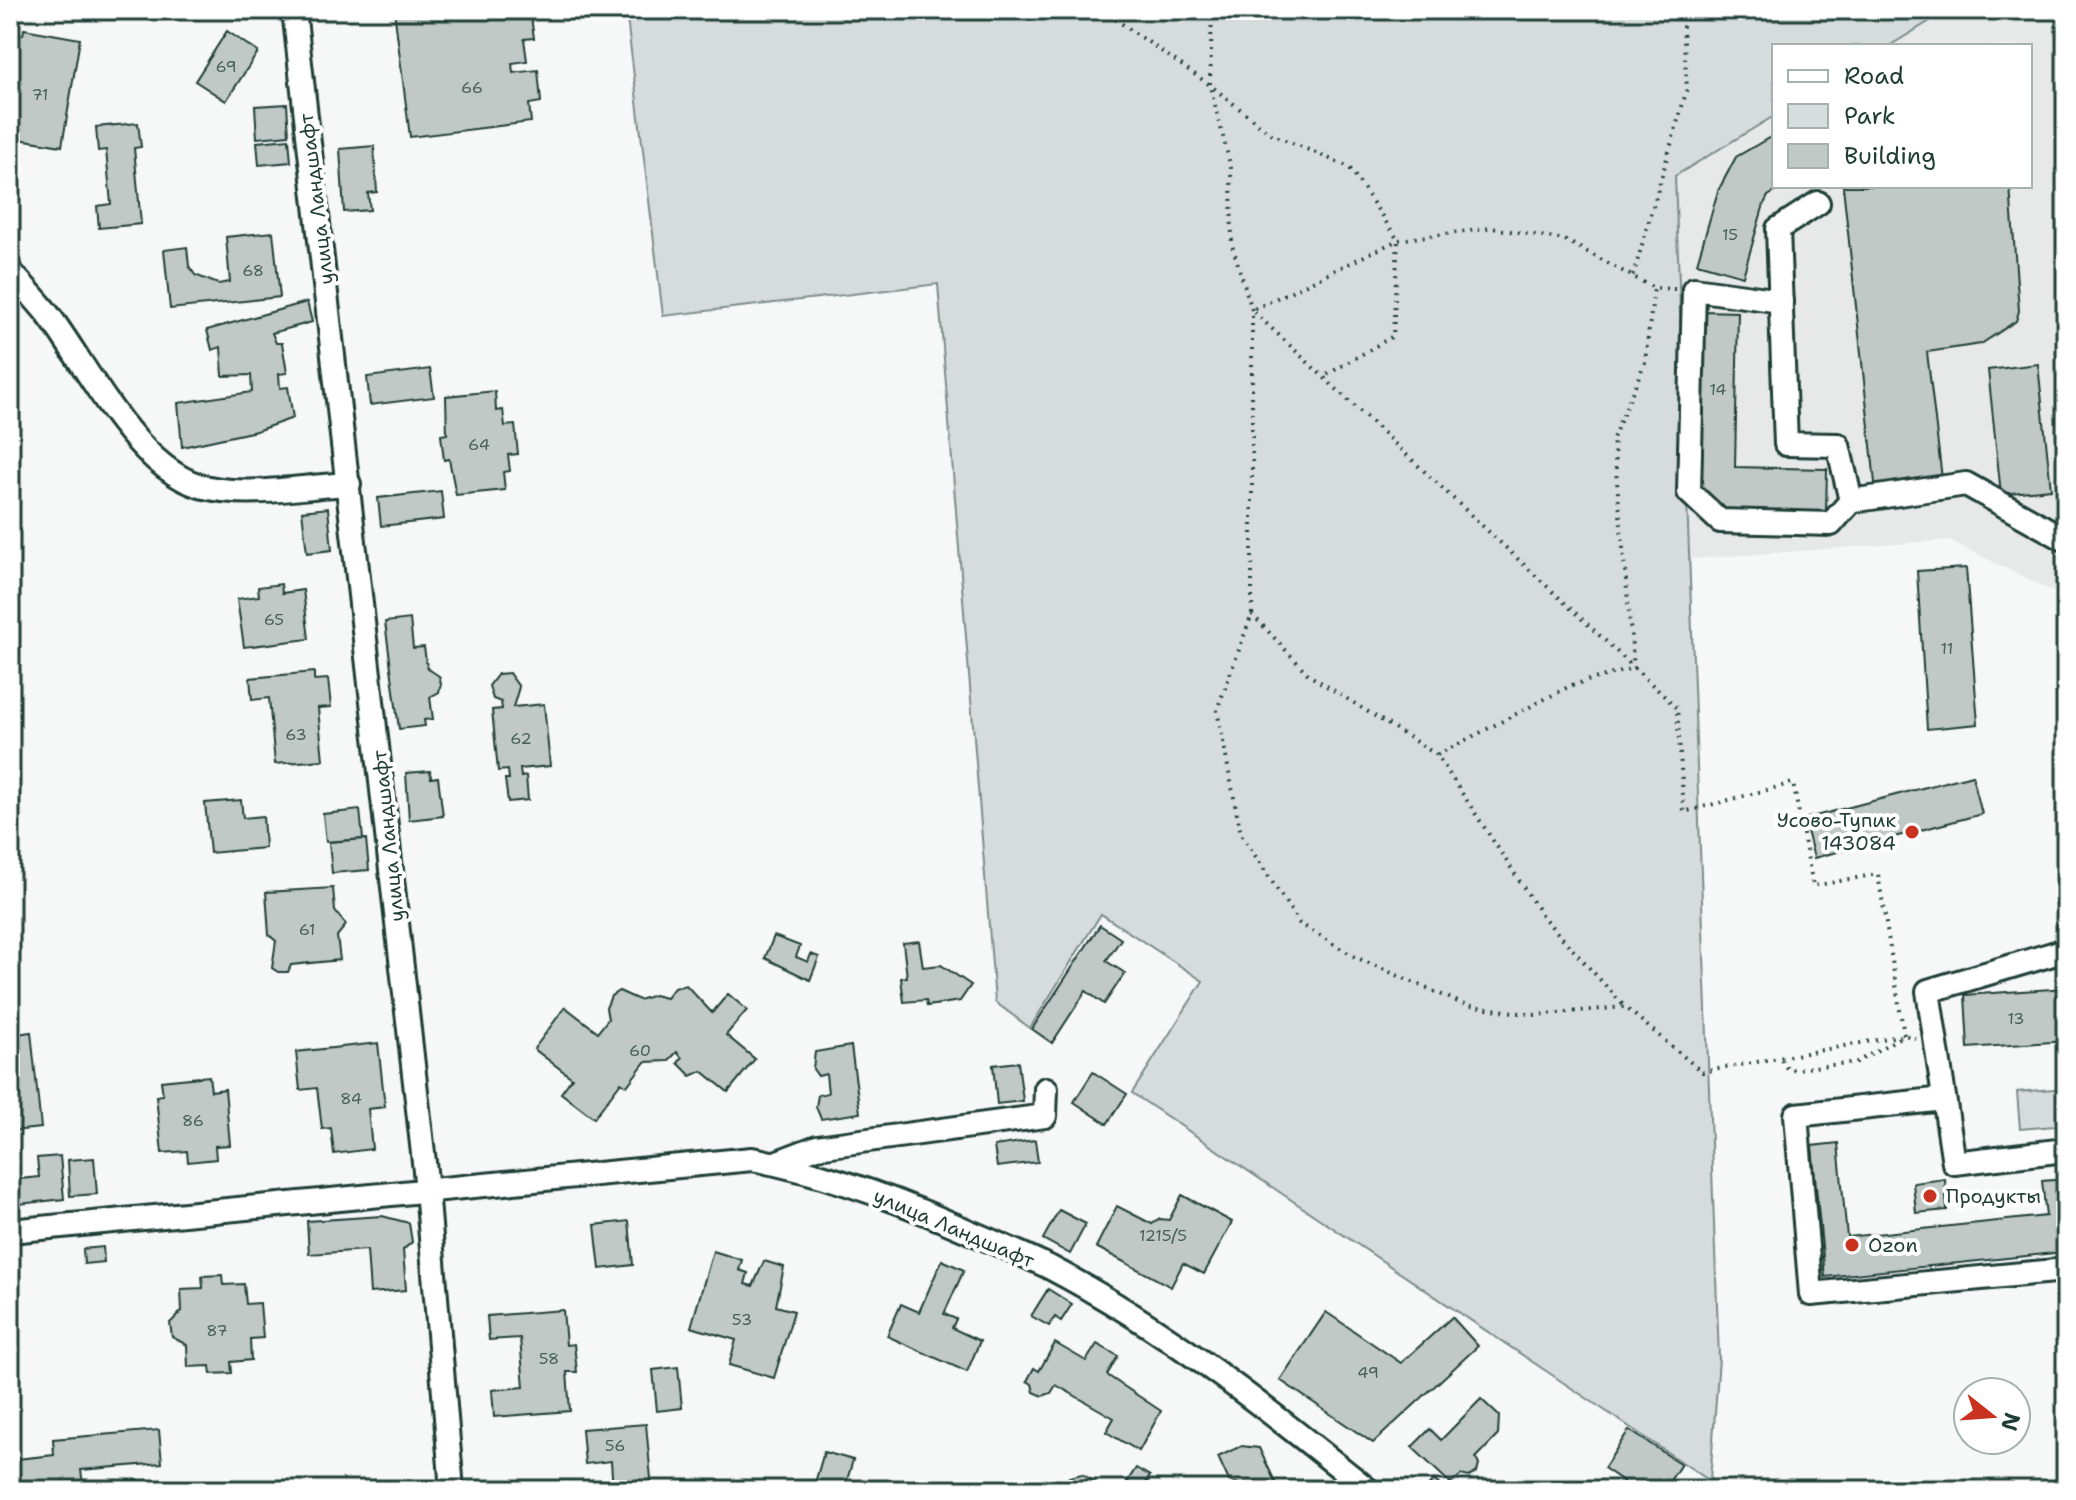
<svg xmlns="http://www.w3.org/2000/svg" width="2076" height="1500" viewBox="0 0 2076 1500" font-family="'Shantell Sans',sans-serif">
<rect width="100%" height="100%" fill="#f6f7f7"/>
<filter id="ink" filterUnits="userSpaceOnUse"><feTurbulence type="fractalNoise" baseFrequency=".0125" numOctaves="2"/><feDisplacementMap in="SourceGraphic" scale="16" xChannelSelector="R" yChannelSelector="G"/><feConvolveMatrix kernelMatrix="1 2 1 2 8 2 1 2 1" color-interpolation-filters="sRGB"/></filter>
<g filter="url(#ink)">
<path fill="#e6e9e8" d="M 1948,10 L 2066,10 L 2066,598 L 1949,540 L 1689,559 L 1675,176 L 1774,116 L 1774,186 L 2030,186 L 2030,46 L 1889,46 Z"/>
<g fill="#d6dcdb" stroke="#7a8c88" stroke-width="2">
<path d="M 626,10 L 1948,10 L 1889,46 L 1774,46 L 1774,116 L 1675,176 L 1719,1358 L 1710,1481 L 1132,1093 L 1203,981 L 1101,914 L 1030,1028 L 995,1002 L 938,284 L 663,316 Z"/>
<path d="M 2066,1088 L 2066,1125 L 2020,1129 L 2017,1092 Z"/>
</g>
<g fill="#c0c9c6" stroke="#1f3d34" stroke-width="2">
<path d="M 394,10 L 530,10 L 534,38 L 524,39 L 527,61 L 512,63 L 513,73 L 538,70 L 541,102 L 529,104 L 531,122 L 410,137 Z"/>
<path d="M 24,29 L 80,39 L 62,146 L 13,138 L 10,133 L 10,54 L 15,34 L 23,35 Z"/>
<path d="M 227,31 L 258,52 L 226,101 L 195,81 Z"/>
<path d="M 287,104 L 289,135 L 257,138 L 255,106 Z"/>
<path d="M 138,123 L 141,147 L 134,148 L 141,224 L 99,228 L 97,206 L 111,204 L 106,150 L 98,151 L 96,127 Z"/>
<path d="M 1774,135 L 1774,186 L 1785,186 L 1768,196 L 1764,204 L 1743,276 L 1697,263 L 1718,191 L 1736,157 Z"/>
<path d="M 289,139 L 291,162 L 259,165 L 257,142 Z"/>
<path d="M 374,146 L 377,192 L 368,193 L 370,210 L 344,212 L 340,149 Z"/>
<path d="M 1843,186 L 2010,186 L 2019,311 L 2016,321 L 1981,344 L 1927,352 L 1942,479 L 1876,492 Z"/>
<path d="M 273,232 L 280,297 L 170,309 L 164,250 L 187,247 L 189,266 L 195,275 L 218,284 L 230,282 L 226,237 Z"/>
<path d="M 307,302 L 312,322 L 272,333 L 276,343 L 282,343 L 287,373 L 279,374 L 280,388 L 288,387 L 293,418 L 256,431 L 182,447 L 178,403 L 252,392 L 251,375 L 223,376 L 221,347 L 212,350 L 207,330 Z"/>
<path d="M 1702,311 L 1738,312 L 1735,467 L 1827,469 L 1826,512 L 1724,509 L 1698,484 Z"/>
<path d="M 2038,364 L 2051,489 L 2001,494 L 1988,370 Z"/>
<path d="M 430,369 L 434,397 L 370,405 L 367,377 Z"/>
<path d="M 495,391 L 496,411 L 503,410 L 505,426 L 515,425 L 518,454 L 508,455 L 510,471 L 503,472 L 505,490 L 456,495 L 449,459 L 444,460 L 441,435 L 447,434 L 446,396 Z"/>
<path d="M 441,491 L 444,519 L 381,526 L 378,498 Z"/>
<path d="M 328,508 L 332,550 L 307,553 L 302,511 Z"/>
<path d="M 1966,568 L 1978,724 L 1927,729 L 1917,571 Z"/>
<path d="M 281,584 L 282,593 L 303,590 L 309,639 L 244,647 L 237,599 L 259,596 L 258,587 Z"/>
<path d="M 410,619 L 413,648 L 424,647 L 427,668 L 439,676 L 441,684 L 439,692 L 430,697 L 433,719 L 424,720 L 425,726 L 399,729 L 385,622 Z"/>
<path d="M 314,672 L 314,680 L 328,679 L 331,707 L 318,708 L 323,760 L 275,764 L 269,698 L 252,700 L 250,678 Z"/>
<path d="M 509,673 L 519,687 L 513,707 L 544,704 L 550,766 L 520,769 L 521,777 L 526,776 L 528,800 L 508,802 L 505,779 L 509,779 L 508,770 L 498,771 L 492,710 L 502,709 L 501,702 L 493,699 L 489,686 L 498,674 Z"/>
<path d="M 430,771 L 431,778 L 438,777 L 443,816 L 409,820 L 406,773 Z"/>
<path d="M 1972,775 L 1982,814 L 1814,858 L 1804,819 Z"/>
<path d="M 241,800 L 243,818 L 263,816 L 265,848 L 210,853 L 205,803 Z"/>
<path d="M 360,810 L 363,839 L 326,842 L 323,814 Z"/>
<path d="M 366,839 L 369,870 L 332,873 L 329,842 Z"/>
<path d="M 333,888 L 335,911 L 346,925 L 337,936 L 340,960 L 291,965 L 288,972 L 278,972 L 272,968 L 276,941 L 269,935 L 266,892 Z"/>
<path d="M 1100,925 L 1121,939 L 1106,961 L 1125,973 L 1104,1004 L 1086,991 L 1052,1043 L 1032,1029 Z"/>
<path d="M 774,936 L 800,946 L 796,957 L 808,962 L 811,954 L 819,957 L 810,980 L 765,958 Z"/>
<path d="M 919,941 L 923,967 L 941,965 L 971,985 L 960,1001 L 927,1006 L 926,1000 L 904,1002 L 901,978 L 907,977 L 903,943 Z"/>
<path d="M 686,985 L 712,1013 L 728,994 L 747,1010 L 726,1035 L 755,1059 L 728,1092 L 702,1071 L 691,1076 L 678,1063 L 682,1058 L 677,1052 L 668,1061 L 645,1062 L 627,1086 L 621,1082 L 594,1118 L 561,1093 L 572,1078 L 534,1049 L 565,1007 L 598,1032 L 608,1019 L 606,1008 L 611,996 L 619,991 L 639,1000 L 654,995 L 666,998 L 674,988 Z"/>
<path d="M 2066,988 L 2066,1041 L 1968,1048 L 1965,995 Z"/>
<path d="M 31,1032 L 41,1128 L 12,1131 L 10,1035 Z"/>
<path d="M 378,1043 L 385,1107 L 368,1109 L 372,1149 L 334,1154 L 331,1128 L 322,1129 L 317,1088 L 300,1090 L 296,1052 Z"/>
<path d="M 851,1046 L 860,1113 L 821,1119 L 816,1107 L 818,1095 L 828,1093 L 826,1074 L 818,1076 L 813,1069 L 815,1052 Z"/>
<path d="M 1018,1062 L 1023,1101 L 997,1104 L 993,1065 Z"/>
<path d="M 1093,1072 L 1127,1094 L 1107,1124 L 1074,1102 Z"/>
<path d="M 209,1076 L 211,1091 L 225,1089 L 230,1145 L 215,1146 L 216,1159 L 188,1162 L 187,1151 L 162,1153 L 156,1096 L 163,1095 L 161,1081 Z"/>
<path d="M 1035,1140 L 1038,1162 L 997,1167 L 994,1146 Z"/>
<path d="M 1838,1143 L 1847,1237 L 2046,1216 L 2042,1181 L 2066,1179 L 2066,1221 L 2061,1221 L 2064,1252 L 1825,1277 L 1812,1146 Z"/>
<path d="M 60,1156 L 64,1199 L 10,1205 L 10,1180 L 39,1177 L 37,1158 Z"/>
<path d="M 94,1158 L 97,1194 L 70,1196 L 68,1160 Z"/>
<path d="M 1945,1179 L 1947,1210 L 1916,1213 L 1913,1183 Z"/>
<path d="M 1182,1195 L 1232,1222 L 1204,1274 L 1183,1263 L 1171,1287 L 1096,1247 L 1117,1206 L 1152,1224 L 1160,1219 L 1169,1220 Z"/>
<path d="M 1059,1210 L 1086,1224 L 1070,1254 L 1043,1239 Z"/>
<path d="M 382,1216 L 409,1223 L 412,1242 L 403,1250 L 406,1290 L 370,1293 L 367,1250 L 309,1254 L 307,1221 Z"/>
<path d="M 629,1221 L 633,1265 L 600,1269 L 595,1225 Z"/>
<path d="M 103,1247 L 104,1262 L 84,1264 L 83,1249 Z"/>
<path d="M 713,1251 L 742,1260 L 739,1270 L 748,1273 L 745,1284 L 753,1286 L 764,1261 L 784,1267 L 776,1306 L 794,1311 L 774,1378 L 729,1365 L 736,1340 L 691,1327 Z"/>
<path d="M 942,1260 L 964,1270 L 944,1314 L 956,1319 L 952,1328 L 980,1341 L 967,1372 L 887,1336 L 901,1304 L 919,1312 Z"/>
<path d="M 222,1275 L 223,1285 L 244,1284 L 246,1304 L 260,1303 L 263,1338 L 250,1339 L 251,1360 L 231,1362 L 232,1373 L 211,1374 L 210,1366 L 188,1367 L 187,1345 L 172,1337 L 170,1323 L 182,1311 L 181,1289 L 203,1288 L 202,1276 Z"/>
<path d="M 1048,1289 L 1072,1304 L 1061,1321 L 1055,1317 L 1049,1326 L 1031,1316 Z"/>
<path d="M 563,1310 L 566,1345 L 574,1344 L 577,1372 L 567,1372 L 570,1411 L 494,1417 L 492,1390 L 524,1387 L 520,1338 L 489,1340 L 487,1316 Z"/>
<path d="M 1326,1312 L 1401,1363 L 1452,1317 L 1478,1346 L 1373,1443 L 1280,1380 Z"/>
<path d="M 1055,1343 L 1086,1361 L 1097,1344 L 1118,1356 L 1107,1375 L 1161,1411 L 1139,1451 L 1106,1432 L 1114,1418 L 1056,1385 L 1051,1393 L 1043,1396 L 1034,1392 L 1032,1384 L 1027,1381 L 1034,1368 L 1039,1371 Z"/>
<path d="M 678,1367 L 682,1408 L 657,1411 L 653,1370 Z"/>
<path d="M 1481,1399 L 1499,1416 L 1498,1435 L 1476,1458 L 1479,1465 L 1477,1472 L 1469,1477 L 1461,1475 L 1451,1484 L 1412,1447 L 1430,1429 L 1441,1440 Z"/>
<path d="M 646,1424 L 652,1490 L 613,1490 L 611,1461 L 585,1464 L 582,1429 Z"/>
<path d="M 159,1430 L 162,1463 L 81,1470 L 83,1485 L 95,1484 L 96,1490 L 14,1490 L 13,1476 L 19,1476 L 17,1459 L 54,1455 L 53,1439 Z"/>
<path d="M 1629,1430 L 1681,1464 L 1664,1490 L 1629,1490 L 1621,1484 L 1623,1481 L 1604,1468 Z"/>
<path d="M 1241,1446 L 1259,1448 L 1279,1490 L 1240,1490 L 1238,1484 L 1229,1481 L 1218,1457 Z"/>
<path d="M 824,1452 L 853,1460 L 844,1490 L 813,1490 Z"/>
<path d="M 1136,1468 L 1150,1476 L 1142,1490 L 1127,1482 Z"/>
<path d="M 1082,1474 L 1092,1480 L 1100,1490 L 1062,1490 L 1069,1477 Z"/>
<path d="M 1434,1480 L 1445,1490 L 1425,1490 Z"/>
<path d="M 1584,1480 L 1587,1490 L 1560,1490 L 1559,1488 Z"/>
<path d="M 757,1484 L 789,1487 L 795,1490 L 755,1490 Z"/>
</g>
<g fill="none" stroke-linecap="round" stroke-linejoin="round">
<defs>
<g id="minor">
<path d="M 294,10 L 427,1189 L 452,1490"/>
<path d="M 1818,203 L 1778,229 L 1786,444 L 1838,445 L 1851,501 L 1966,484 L 2066,540"/>
<path d="M 10,271 C 23,286 38,301 50,317 C 89,369 140,476 209,488 C 253,497 305,486 349,484"/>
<path d="M 1781,301 L 1694,289 L 1689,492 L 1720,521 L 1831,524 L 1851,501"/>
<path d="M 2066,950 L 1928,991 L 1954,1163 L 2066,1150"/>
<path d="M 1944,1099 L 1796,1115 L 1811,1294 L 2066,1270"/>
<path d="M 775,1163 L 817,1147 L 1045,1116 L 1046,1089"/>
<path d="M 10,1231 L 752,1159 C 822,1172 890,1197 954,1225 C 986,1239 1018,1252 1049,1267 C 1164,1327 1268,1409 1368,1490"/>
</g>
</defs>
<use href="#minor" stroke="#1f3d34" stroke-width="28"/>
<g stroke="#1f3d34" stroke-width="4" stroke-dasharray="2 6" stroke-linecap="butt">
<path d="M 1102,10 L 1210,85 L 1231,168 L 1232,245 L 1252,310 L 1252,614 L 1217,710 L 1241,834 L 1299,923 L 1353,956 L 1465,1005 L 1534,1015 L 1625,1007 L 1702,1072 L 1904,1035 L 1915,1038"/>
<path d="M 1212,10 L 1210,85 L 1271,134 L 1349,167 L 1398,240 L 1393,336 L 1323,377"/>
<path d="M 1633,276 L 1687,89 L 1683,27 L 1690,10"/>
<path d="M 1675,289 L 1654,288 L 1565,240 L 1492,228 L 1398,240 L 1252,310 L 1677,708 L 1684,812 L 1793,783 L 1813,886 L 1878,874 L 1904,1035 L 1857,1062 L 1788,1070 L 1781,1060"/>
<path d="M 1252,614 L 1309,675 L 1437,755 L 1543,917 L 1625,1007"/>
<path d="M 1437,755 L 1572,685 L 1634,668 L 1613,438 L 1645,362 L 1654,288"/>
</g>
<use href="#minor" stroke="#fff" stroke-width="22"/>
</g>
</g>
<g fill="#c8321e" stroke="#fff" stroke-width="3">
<circle cx="1912" cy="832" r="8"/>
<circle cx="1930" cy="1196" r="8"/>
<circle cx="1852" cy="1245" r="8"/>
</g>
<g text-anchor="middle" stroke-width="8" stroke-linejoin="round" paint-order="stroke">
<g font-size="16" fill="#476058">
<text x="226" y="72">69</text>
<text x="472" y="93">66</text>
<text x="40" y="100">71</text>
<text x="1730" y="240">15</text>
<text x="253" y="276">68</text>
<text x="1718" y="395">14</text>
<text x="479" y="450">64</text>
<text x="274" y="625">65</text>
<text x="1947" y="654">11</text>
<text x="296" y="740">63</text>
<text x="521" y="744">62</text>
<text x="307" y="935">61</text>
<text x="2016" y="1024">13</text>
<text x="640" y="1056">60</text>
<text x="351" y="1104">84</text>
<text x="193" y="1126">86</text>
<text x="1163" y="1241">1215/5</text>
<text x="742" y="1325">53</text>
<text x="217" y="1336">87</text>
<text x="549" y="1364">58</text>
<text x="1368" y="1378">49</text>
<text x="615" y="1451">56</text>
</g>
<g font-size="20" fill="#1f3d34" stroke="#fff">
<text transform="translate(316 199) rotate(-97)" y="7">улица Ландшафт</text>
<text transform="translate(388 836) rotate(-96)" y="7">улица Ландшафт</text>
<text transform="translate(954 1228) rotate(23)" y="7">улица Ландшафт</text>
</g>
<g font-size="20" fill="#1f3d34" stroke="#fff" text-anchor="start">
<text x="1896" y="827" text-anchor="end">Усово-Тупик<tspan x="1896" dy="23">143084</tspan></text>
<text x="1946" y="1203">Продукты</text>
<text x="1868" y="1252">Ozon</text>
</g>
</g>
<rect width="2076" height="1500" fill="none" stroke="#fff" stroke-width="40"/>
<rect x="20" y="20" width="2036" height="1460" fill="none" stroke="#1f3d34" stroke-width="3" filter="url(#ink)"/>
<rect x="1772" y="44" width="260" height="144" fill="#ffffff" stroke="#a5b1ae" stroke-width="2"/>
<rect x="1788" y="70" width="40" height="12" fill="#ffffff" stroke="#a5b1ae" stroke-width="2"/>
<text x="1844" y="84" font-size="24" fill="#1f3d34">Road</text>
<rect x="1788" y="104" width="40" height="24" fill="#d6dcdb" stroke="#a5b1ae" stroke-width="2"/>
<text x="1844" y="124" font-size="24" fill="#1f3d34">Park</text>
<rect x="1788" y="144" width="40" height="24" fill="#c0c9c6" stroke="#a5b1ae" stroke-width="2"/>
<text x="1844" y="164" font-size="24" fill="#1f3d34">Building</text>
<g transform="translate(1992 1416) rotate(107)"><circle r="38" fill="#ffffff" stroke="#a5b1ae" stroke-width="2"/>
<path d="M0-6L14 30L0 20L-14 30Z" fill="#c8321e"/>
<text y="-12" font-size="22" font-weight="bold" text-anchor="middle" fill="#1f3d34">N</text>
</g>
</svg>
